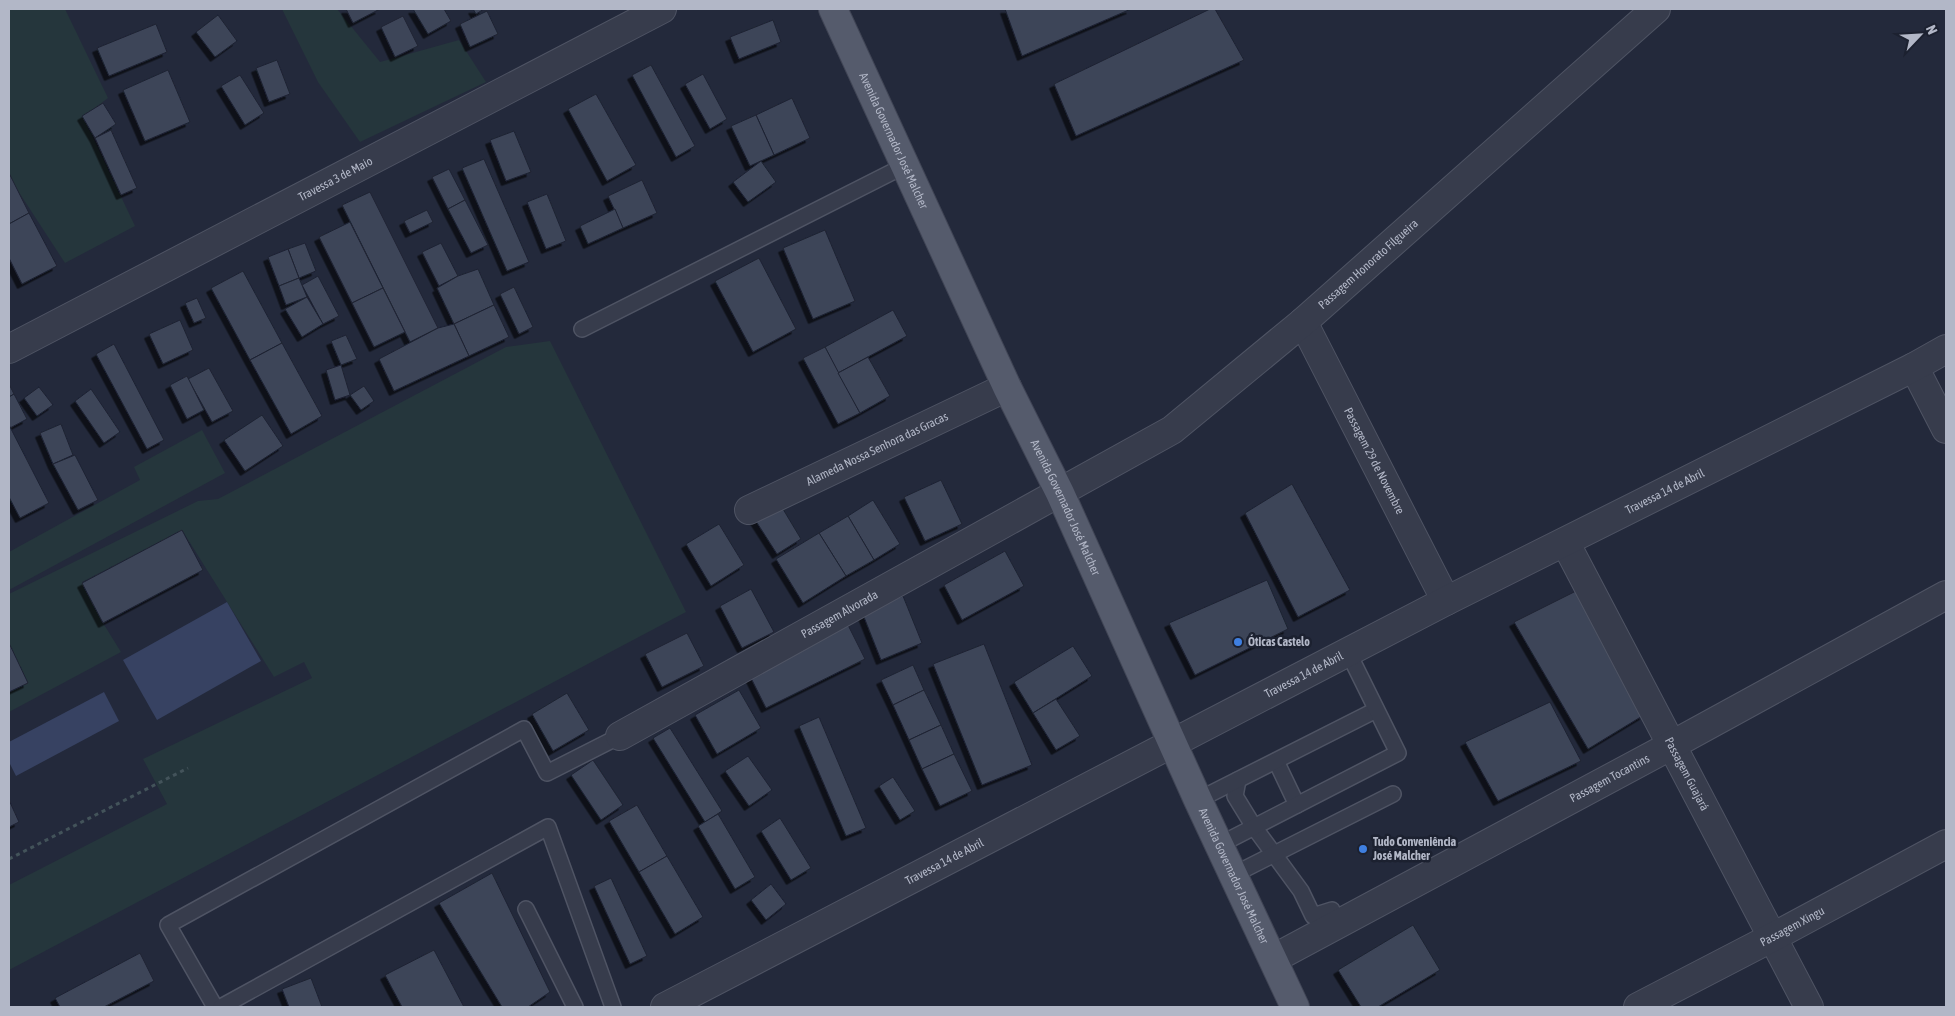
<svg xmlns="http://www.w3.org/2000/svg" width="1955" height="1016" viewBox="0 0 1955 1016" font-family="'Asap Condensed',sans-serif">
<defs>
<filter id="shadow"><feDropShadow dx="-4.5" dy="4.5" stdDeviation="0" flood-color="#0009"/></filter>
</defs>
<rect width="100%" height="100%" fill="#23293b"/>
<g fill="#25363c">
<path d="M 9,9 L 65,9 L 108,98 L 83,117 L 135,226 L 65,263 L 9,177 Z"/>
<path d="M 282,9 L 337,9 L 380,62 L 459,40 L 486,82 L 360,142 L 318,82 Z"/>
<path d="M 550,341 L 686,612 L 9,970 L 9,885 L 167,804 L 143,759 L 312,678 L 304,662 L 274,677 L 182,530 L 82,582 L 103,623 L 121,652 L 9,712 L 9,692 L 28,683 L 9,643 L 9,594 L 198,501 L 218,499 L 506,347 Z"/>
<path d="M 202,430 L 225,473 L 9,590 L 9,552 L 140,480 L 134,467 Z"/>
</g>
<g fill="#374262">
<path d="M 227,602 L 261,661 L 157,720 L 123,660 Z"/>
<path d="M 104,692 L 119,721 L 16,776 L 9,762 L 9,742 Z"/>
</g>
<g fill="#3c4459" stroke="#1e2332" filter="url(#shadow)">
<path d="M 346,9 L 380,9 L 353,23 Z"/>
<path d="M 413,9 L 444,9 L 451,21 L 428,34 Z"/>
<path d="M 473,9 L 484,9 L 476,14 Z"/>
<path d="M 1005,9 L 1131,9 L 1022,56 Z"/>
<path d="M 1210,9 L 1215,9 L 1244,60 L 1076,136 L 1054,84 Z"/>
<path d="M 487,11 L 498,34 L 470,47 L 460,24 Z"/>
<path d="M 218,15 L 237,41 L 215,57 L 196,32 Z"/>
<path d="M 403,16 L 418,46 L 395,57 L 381,27 Z"/>
<path d="M 773,20 L 781,42 L 739,59 L 730,37 Z"/>
<path d="M 156,24 L 167,52 L 109,76 L 97,48 Z"/>
<path d="M 277,60 L 290,94 L 269,102 L 256,68 Z"/>
<path d="M 651,65 L 695,146 L 676,157 L 632,75 Z"/>
<path d="M 168,70 L 190,122 L 145,141 L 123,90 Z"/>
<path d="M 703,74 L 727,119 L 710,129 L 685,84 Z"/>
<path d="M 240,75 L 264,113 L 245,125 L 221,86 Z"/>
<path d="M 596,94 L 636,165 L 607,181 L 568,109 Z"/>
<path d="M 792,98 L 810,138 L 774,155 L 756,115 Z"/>
<path d="M 103,103 L 116,124 L 95,138 L 82,116 Z"/>
<path d="M 756,115 L 774,155 L 750,166 L 731,126 Z"/>
<path d="M 111,130 L 137,188 L 121,195 L 95,138 Z"/>
<path d="M 514,131 L 531,172 L 506,181 L 490,140 Z"/>
<path d="M 484,159 L 529,262 L 507,271 L 462,168 Z"/>
<path d="M 761,161 L 776,182 L 748,202 L 733,182 Z"/>
<path d="M 449,169 L 465,200 L 448,209 L 432,177 Z"/>
<path d="M 9,173 L 29,213 L 9,224 Z"/>
<path d="M 642,180 L 657,213 L 623,228 L 608,196 Z"/>
<path d="M 370,192 L 438,328 L 410,342 L 342,205 Z"/>
<path d="M 547,194 L 566,241 L 546,249 L 527,202 Z"/>
<path d="M 465,200 L 488,245 L 471,253 L 448,209 Z"/>
<path d="M 615,209 L 623,228 L 588,244 L 580,226 Z"/>
<path d="M 427,210 L 433,222 L 410,233 L 404,221 Z"/>
<path d="M 29,213 L 57,266 L 22,284 L 9,258 L 9,224 Z"/>
<path d="M 350,222 L 383,288 L 352,303 L 319,237 Z"/>
<path d="M 825,230 L 855,301 L 813,319 L 783,248 Z"/>
<path d="M 305,243 L 316,271 L 299,278 L 288,249 Z"/>
<path d="M 441,243 L 458,276 L 439,286 L 422,252 Z"/>
<path d="M 288,249 L 299,278 L 279,286 L 268,257 Z"/>
<path d="M 759,258 L 796,329 L 753,352 L 715,281 Z"/>
<path d="M 478,269 L 494,305 L 454,324 L 437,288 L 458,276 Z"/>
<path d="M 243,271 L 282,343 L 250,360 L 211,288 Z"/>
<path d="M 318,276 L 339,316 L 323,324 L 302,285 Z"/>
<path d="M 299,278 L 307,297 L 286,305 L 279,286 Z"/>
<path d="M 514,287 L 533,327 L 519,334 L 500,294 Z"/>
<path d="M 383,288 L 405,332 L 374,347 L 352,303 Z"/>
<path d="M 307,297 L 323,324 L 302,337 L 285,309 Z"/>
<path d="M 197,298 L 206,318 L 194,323 L 185,303 Z"/>
<path d="M 494,305 L 509,337 L 469,356 L 454,324 Z"/>
<path d="M 893,310 L 907,336 L 838,373 L 825,347 Z"/>
<path d="M 180,320 L 193,350 L 163,364 L 149,334 Z"/>
<path d="M 454,324 L 469,356 L 394,391 L 379,359 L 438,328 Z"/>
<path d="M 346,335 L 357,359 L 341,365 L 331,341 Z"/>
<path d="M 282,343 L 322,416 L 291,434 L 250,360 Z"/>
<path d="M 114,344 L 164,440 L 147,449 L 96,354 Z"/>
<path d="M 825,347 L 860,413 L 838,424 L 803,358 Z"/>
<path d="M 868,357 L 890,396 L 860,413 L 838,373 Z"/>
<path d="M 341,365 L 350,395 L 335,400 L 326,370 Z"/>
<path d="M 209,368 L 233,411 L 212,422 L 188,379 Z"/>
<path d="M 187,376 L 204,410 L 187,419 L 170,385 Z"/>
<path d="M 9,384 L 14,394 L 9,397 Z"/>
<path d="M 364,386 L 374,401 L 361,410 L 350,395 Z"/>
<path d="M 39,387 L 53,405 L 37,416 L 24,398 Z"/>
<path d="M 91,389 L 120,432 L 104,443 L 75,401 Z"/>
<path d="M 14,394 L 27,419 L 10,428 L 9,425 L 9,397 Z"/>
<path d="M 262,415 L 283,446 L 245,471 L 224,440 Z"/>
<path d="M 61,424 L 73,455 L 53,464 L 40,433 Z"/>
<path d="M 9,425 L 49,503 L 20,518 L 9,497 Z"/>
<path d="M 75,455 L 98,500 L 78,510 L 53,464 Z"/>
<path d="M 941,480 L 962,524 L 925,541 L 904,497 Z"/>
<path d="M 1292,484 L 1350,590 L 1298,617 L 1245,513 Z"/>
<path d="M 777,499 L 801,539 L 777,554 L 752,515 Z"/>
<path d="M 873,500 L 900,544 L 874,560 L 848,516 Z"/>
<path d="M 848,516 L 874,560 L 846,576 L 819,533 Z"/>
<path d="M 719,524 L 744,565 L 711,586 L 686,544 Z"/>
<path d="M 182,530 L 203,570 L 103,623 L 82,583 Z"/>
<path d="M 819,533 L 846,576 L 803,603 L 776,559 Z"/>
<path d="M 1005,551 L 1024,586 L 962,620 L 944,585 Z"/>
<path d="M 1267,580 L 1288,629 L 1195,675 L 1169,623 Z"/>
<path d="M 751,589 L 774,632 L 742,648 L 720,606 Z"/>
<path d="M 1578,590 L 1644,715 L 1588,749 L 1514,622 Z"/>
<path d="M 903,596 L 922,643 L 881,660 L 862,612 Z"/>
<path d="M 846,621 L 865,659 L 766,708 L 747,670 Z"/>
<path d="M 687,633 L 704,666 L 662,687 L 645,654 Z"/>
<path d="M 9,643 L 28,683 L 9,692 Z"/>
<path d="M 984,644 L 1032,765 L 982,785 L 933,664 Z"/>
<path d="M 1073,646 L 1092,676 L 1033,713 L 1014,682 Z"/>
<path d="M 913,665 L 924,690 L 893,705 L 881,680 Z"/>
<path d="M 739,690 L 761,728 L 717,754 L 695,715 Z"/>
<path d="M 924,690 L 941,725 L 909,740 L 893,705 Z"/>
<path d="M 567,693 L 589,730 L 553,751 L 532,714 Z"/>
<path d="M 1056,699 L 1080,736 L 1056,750 L 1033,713 Z"/>
<path d="M 1550,702 L 1581,761 L 1498,801 L 1465,742 Z"/>
<path d="M 819,717 L 866,828 L 846,836 L 799,726 Z"/>
<path d="M 941,725 L 954,754 L 922,769 L 909,740 Z"/>
<path d="M 670,728 L 722,811 L 705,822 L 653,738 Z"/>
<path d="M 954,754 L 972,791 L 940,806 L 922,769 Z"/>
<path d="M 748,756 L 772,790 L 749,806 L 725,771 Z"/>
<path d="M 593,760 L 623,805 L 601,820 L 571,775 Z"/>
<path d="M 893,777 L 915,811 L 900,820 L 879,786 Z"/>
<path d="M 9,800 L 19,822 L 9,827 Z"/>
<path d="M 637,805 L 667,856 L 639,872 L 609,821 Z"/>
<path d="M 718,814 L 755,877 L 735,889 L 698,826 Z"/>
<path d="M 780,818 L 811,868 L 791,880 L 761,831 Z"/>
<path d="M 667,856 L 703,917 L 675,934 L 639,872 Z"/>
<path d="M 492,873 L 550,992 L 528,1007 L 502,1007 L 439,903 Z"/>
<path d="M 611,878 L 647,956 L 630,964 L 594,886 Z"/>
<path d="M 771,884 L 786,904 L 766,920 L 751,900 Z"/>
<path d="M 1413,925 L 1440,970 L 1378,1007 L 1361,1007 L 1338,970 Z"/>
<path d="M 434,950 L 464,1007 L 402,1007 L 385,975 Z"/>
<path d="M 140,953 L 154,981 L 104,1007 L 60,1007 L 55,998 Z"/>
<path d="M 311,978 L 322,1007 L 289,1007 L 282,989 Z"/>
</g>
<g fill="none" stroke-linecap="round" stroke-linejoin="round">
<defs>
<g id="lane">
<path d="M 582,329 L 904,166"/>
<path d="M 1276,761 L 1297,805"/>
<path d="M 1238,780 L 1235,796 L 1254,827 L 1301,891 L 1313,916 L 1332,910"/>
<path d="M 1198,800 L 1376,710"/>
<path d="M 1219,845 L 1398,753 L 1348,652"/>
<path d="M 1233,875 L 1393,794"/>
<path d="M 526,909 L 575,1007"/>
<path d="M 215,1007 L 168,925 L 524,729 L 547,773 L 620,736"/>
<path d="M 221,1007 L 548,827 L 613,1007"/>
</g>
<g id="street">
<path id="s1" d="M 1303,322 L 1446,601"/>
<path id="s2" d="M 9,349 L 662,9"/>
<path d="M 1914,367 L 1946,429"/>
<path id="s3" d="M 749,510 L 1007,387"/>
<path id="s4" d="M 1565,542 L 1809,1007"/>
<path id="s5" d="M 620,736 L 1172,430 L 1303,322 L 1656,9"/>
<path id="s6" d="M 1273,959 L 1672,745 L 1946,595"/>
<path id="s7" d="M 665,1007 L 1446,601 L 1914,367 L 1946,349"/>
<path id="s8" d="M 1638,1007 L 1773,937 L 1946,844"/>
</g>
<g id="primary">
<path id="s9" d="M 833,9 L 1007,387 L 1060,493 L 1198,800 L 1295,1007"/>
</g>
</defs>
<use href="#lane" stroke="#4f5464" stroke-width="18"/>
<use href="#street" stroke="#4f5464" stroke-width="30"/>
<use href="#primary" stroke="#404555" stroke-width="30"/>
<path stroke="#43535a" stroke-width="3" stroke-dasharray="4 4" stroke-linecap="butt" d="M 9,859 L 188,768"/>
<use href="#lane" stroke="#373c4c" stroke-width="15"/>
<use href="#street" stroke="#373c4c" stroke-width="28"/>
<use href="#primary" stroke="#555b6c" stroke-width="28"/>
</g>
<g fill="#3f7fe0" stroke="#1c2130" stroke-width="2">
<circle cx="1238" cy="642" r="5"/>
<circle cx="1363" cy="849" r="5"/>
</g>
<g text-anchor="middle" stroke-width="5" stroke-linejoin="round" paint-order="stroke">
<g font-size="12" fill="#b2b7c7" stroke="#1c2130">
<text dy="4" stroke="none"><textPath href="#s9" startOffset="145">Avenida Governador José Malcher</textPath></text>
<text dy="4" stroke="none"><textPath href="#s2" startOffset="368">Travessa 3 de Maio</textPath></text>
<text dy="4" stroke="none"><textPath href="#s5" startOffset="888">Passagem Honorato Filgueira</textPath></text>
<text dy="4" stroke="none"><textPath href="#s3" startOffset="142">Alameda Nossa Senhora das Gracas</textPath></text>
<text dy="4" stroke="none"><textPath href="#s1" startOffset="156">Passagem 29 de Novembre</textPath></text>
<text dy="4" stroke="none"><textPath href="#s7" startOffset="1125">Travessa 14 de Abril</textPath></text>
<text dy="4" stroke="none"><textPath href="#s9" startOffset="550">Avenida Governador José Malcher</textPath></text>
<text dy="4" stroke="none"><textPath href="#s5" startOffset="251">Passagem Alvorada</textPath></text>
<text dy="4" stroke="none"><textPath href="#s7" startOffset="720">Travessa 14 de Abril</textPath></text>
<text dy="4" stroke="none"><textPath href="#s4" startOffset="262">Passagem Guajará</textPath></text>
<text dy="4" stroke="none"><textPath href="#s6" startOffset="382">Passagem Tocantins</textPath></text>
<text dy="4" stroke="none"><textPath href="#s7" startOffset="315">Travessa 14 de Abril</textPath></text>
<text dy="4" stroke="none"><textPath href="#s9" startOffset="955">Avenida Governador José Malcher</textPath></text>
<text dy="4" stroke="none"><textPath href="#s8" startOffset="174">Passagem Xingu</textPath></text>
</g>
<g font-size="12" font-weight="bold" fill="#b2b7c7" stroke="#1c2130" text-anchor="start">
<text x="1248" y="646">Óticas Castelo</text>
<text x="1373" y="846">Tudo Conveniência<tspan x="1373" dy="14">José Malcher</tspan></text>
</g>
</g>
<rect width="1955" height="1016" fill="none" stroke="#b2b7c7" stroke-width="20"/>
<g transform="translate(1920 35) rotate(65)" stroke="#1c2130" stroke-width="4" paint-order="stroke">
<path d="M0-4L9 19L0 12L-9 19Z" fill="#b2b7c7"/>
<text y="-8" font-size="14" font-weight="bold" text-anchor="middle" fill="#b2b7c7">N</text>
</g>
</svg>
